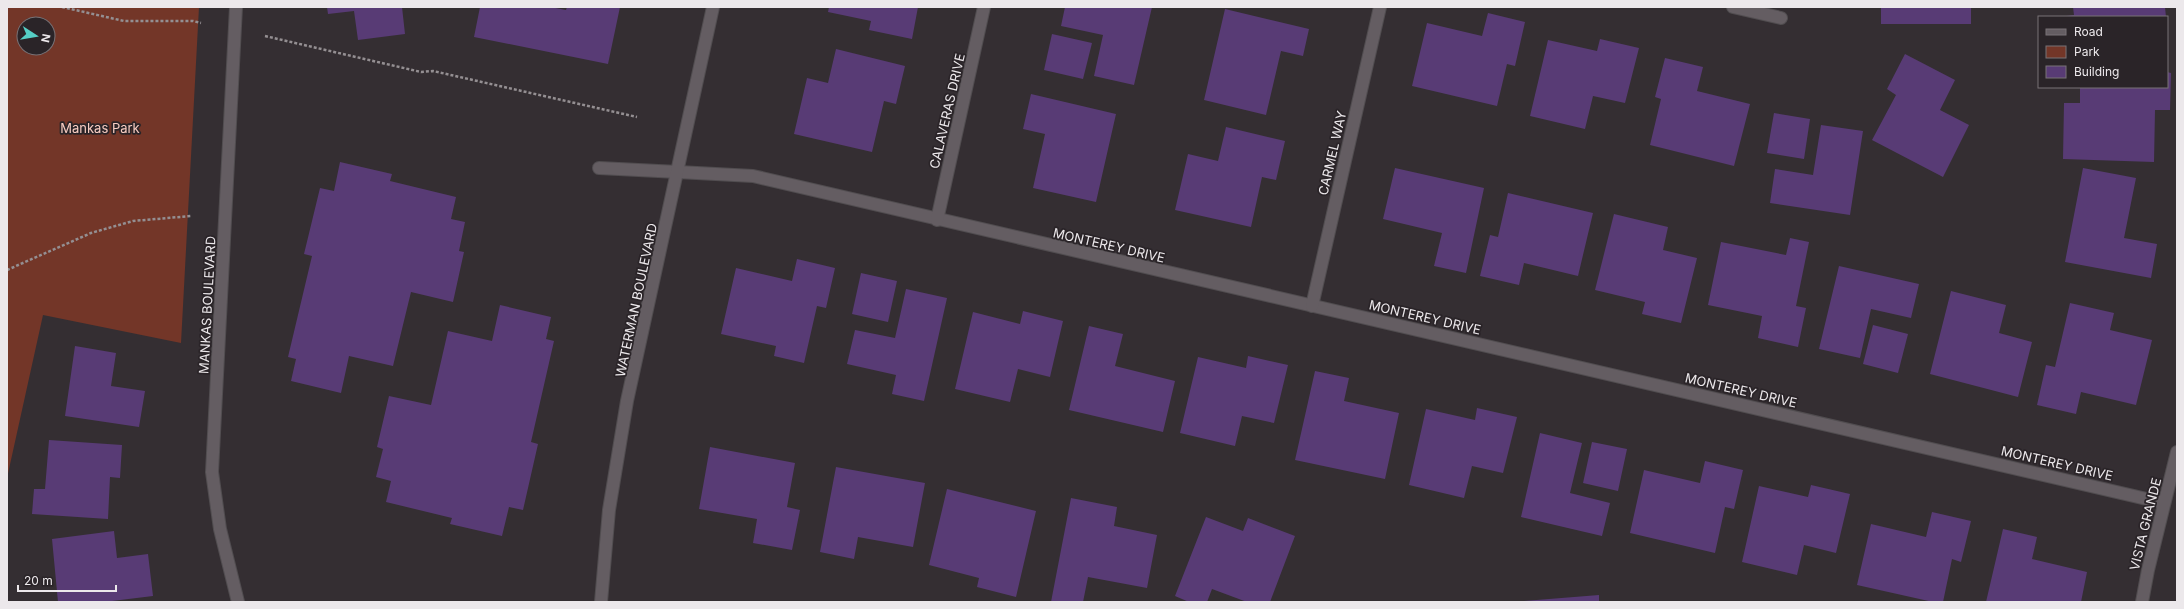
<svg xmlns="http://www.w3.org/2000/svg" width="2184" height="609" viewBox="0 0 2184 609" font-family="Inter,sans-serif">
<rect width="100%" height="100%" fill="#342e32"/>
<path fill="#733628" fill-rule="evenodd" d="M 7,7 L 199,7 L 181,343 L 43,315 L 7,478 ZM 24,24 L 48,24 L 48,48 L 24,48 Z"/>
<g fill="#583b75">
<path d="M 327,7 L 402,7 L 405,34 L 358,40 L 354,11 L 328,14 Z"/>
<path d="M 480,7 L 550,7 L 566,10 L 567,7 L 620,7 L 608,64 L 474,37 Z"/>
<path d="M 829,7 L 918,7 L 912,39 L 869,30 L 871,21 L 828,12 Z"/>
<path d="M 1065,7 L 1152,7 L 1134,85 L 1094,76 L 1103,35 L 1061,26 Z"/>
<rect x="1881" y="7" width="90" height="17"/>
<path d="M 2073,7 L 2165,7 L 2166,17 L 2059,17 L 2074,15 Z"/>
<path d="M 1225,9 L 1309,29 L 1303,56 L 1281,51 L 1266,115 L 1204,100 Z"/>
<path d="M 1488,13 L 1525,22 L 1515,66 L 1507,64 L 1497,106 L 1412,86 L 1427,23 L 1482,36 Z"/>
<path d="M 1052,34 L 1092,43 L 1083,79 L 1044,70 Z"/>
<path d="M 1600,39 L 1639,48 L 1625,103 L 1593,96 L 1585,129 L 1530,116 L 1548,40 L 1597,51 Z"/>
<path d="M 836,49 L 905,66 L 896,104 L 884,101 L 872,152 L 794,134 L 807,78 L 828,83 Z"/>
<path d="M 1905,54 L 1955,80 L 1940,110 L 1969,125 L 1943,177 L 1872,140 L 1896,95 L 1887,89 Z"/>
<path d="M 1665,58 L 1703,67 L 1697,91 L 1750,104 L 1734,166 L 1650,145 L 1661,99 L 1655,97 Z"/>
<path d="M 2167,72 L 2171,73 L 2170,110 L 2155,110 L 2154,162 L 2063,159 L 2064,103 L 2080,103 L 2080,87 L 2167,87 Z"/>
<path d="M 1031,94 L 1116,114 L 1096,202 L 1033,188 L 1045,134 L 1023,129 Z"/>
<path d="M 1774,113 L 1810,119 L 1804,159 L 1767,153 Z"/>
<path d="M 1821,125 L 1863,131 L 1850,215 L 1770,203 L 1775,169 L 1813,175 Z"/>
<path d="M 1226,127 L 1285,141 L 1276,180 L 1262,177 L 1251,227 L 1175,210 L 1188,154 L 1218,161 Z"/>
<path d="M 340,162 L 392,174 L 390,181 L 456,197 L 451,219 L 465,222 L 459,251 L 464,252 L 453,302 L 411,292 L 393,366 L 349,356 L 341,393 L 291,381 L 296,359 L 288,357 L 312,256 L 304,254 L 320,188 L 334,191 Z"/>
<path d="M 1395,168 L 1484,188 L 1466,273 L 1434,266 L 1442,233 L 1383,219 Z"/>
<path d="M 2083,168 L 2136,178 L 2124,238 L 2157,244 L 2151,278 L 2065,262 Z"/>
<path d="M 1508,193 L 1593,213 L 1578,276 L 1524,263 L 1519,285 L 1480,276 L 1490,235 L 1498,237 Z"/>
<path d="M 1614,214 L 1668,227 L 1663,250 L 1697,258 L 1681,323 L 1642,314 L 1645,302 L 1595,290 Z"/>
<path d="M 1790,238 L 1809,242 L 1796,306 L 1806,308 L 1798,347 L 1758,338 L 1762,316 L 1708,305 L 1721,242 L 1786,255 Z"/>
<path d="M 797,259 L 835,268 L 826,308 L 817,306 L 804,363 L 774,356 L 776,346 L 721,334 L 736,268 L 792,281 Z"/>
<path d="M 1839,266 L 1919,284 L 1911,318 L 1871,309 L 1860,358 L 1819,349 Z"/>
<path d="M 861,273 L 897,281 L 888,322 L 852,314 Z"/>
<path d="M 906,289 L 947,298 L 924,401 L 892,394 L 896,375 L 847,364 L 855,330 L 895,338 Z"/>
<path d="M 1951,291 L 2006,305 L 1999,333 L 2032,342 L 2018,397 L 1930,374 Z"/>
<path d="M 2070,303 L 2114,313 L 2110,330 L 2152,340 L 2136,405 L 2081,392 L 2076,414 L 2037,405 L 2046,365 L 2055,367 Z"/>
<path d="M 500,305 L 551,317 L 546,339 L 554,341 L 531,442 L 538,444 L 523,510 L 509,507 L 502,536 L 450,524 L 452,518 L 386,502 L 391,481 L 376,477 L 383,449 L 377,447 L 389,396 L 431,405 L 448,331 L 492,341 Z"/>
<path d="M 1023,311 L 1063,321 L 1050,377 L 1018,369 L 1010,402 L 955,389 L 973,312 L 1020,324 Z"/>
<path d="M 1873,325 L 1908,334 L 1898,373 L 1863,364 Z"/>
<path d="M 1089,326 L 1123,334 L 1115,366 L 1175,381 L 1163,432 L 1069,410 Z"/>
<path d="M 75,346 L 116,353 L 111,386 L 145,391 L 139,427 L 65,416 Z"/>
<path d="M 1248,356 L 1288,365 L 1274,423 L 1242,416 L 1235,446 L 1180,433 L 1198,357 L 1246,368 Z"/>
<path d="M 1315,371 L 1349,378 L 1344,401 L 1399,413 L 1385,479 L 1295,460 Z"/>
<path d="M 1477,408 L 1517,417 L 1503,473 L 1472,466 L 1464,498 L 1409,485 L 1426,409 L 1475,420 Z"/>
<path d="M 1540,433 L 1582,443 L 1570,493 L 1610,503 L 1602,536 L 1521,517 Z"/>
<path d="M 49,440 L 122,445 L 120,478 L 110,477 L 108,519 L 32,514 L 34,489 L 45,489 Z"/>
<path d="M 1592,442 L 1627,449 L 1618,491 L 1583,483 Z"/>
<path d="M 710,447 L 795,463 L 787,507 L 800,510 L 792,550 L 753,543 L 757,519 L 699,509 Z"/>
<path d="M 1705,461 L 1743,470 L 1734,509 L 1725,507 L 1715,553 L 1630,533 L 1644,470 L 1700,483 Z"/>
<path d="M 836,467 L 925,483 L 913,547 L 858,537 L 854,559 L 820,552 Z"/>
<path d="M 1811,485 L 1850,494 L 1836,553 L 1804,545 L 1797,575 L 1742,562 L 1759,486 L 1808,497 Z"/>
<path d="M 947,489 L 1036,511 L 1016,597 L 977,587 L 979,578 L 929,565 Z"/>
<path d="M 1071,498 L 1117,507 L 1114,526 L 1157,535 L 1147,588 L 1088,577 L 1083,602 L 1051,602 Z"/>
<path d="M 1932,512 L 1971,521 L 1961,562 L 1952,559 L 1943,602 L 1933,602 L 1857,585 L 1871,524 L 1926,537 Z"/>
<path d="M 1206,517 L 1243,531 L 1248,518 L 1295,536 L 1270,602 L 1247,602 L 1212,589 L 1207,602 L 1189,602 L 1175,596 Z"/>
<path d="M 2003,529 L 2037,537 L 2032,559 L 2087,572 L 2081,602 L 1986,602 Z"/>
<path d="M 114,531 L 117,558 L 148,554 L 153,596 L 104,602 L 58,602 L 52,539 Z"/>
<path d="M 1599,595 L 1599,602 L 1524,602 L 1524,601 Z"/>
</g>
<g fill="none" stroke-linecap="round" stroke-linejoin="round">
<defs>
<path id="service" d="M 599,168 L 678,172"/>
<g id="minor">
<path d="M 236,7 L 212,472 L 220,529 L 238,602"/>
<path d="M 1733,7 L 1781,18"/>
<path d="M 678,172 L 753,176 L 2164,503"/>
<path d="M 937,220 L 984,7"/>
<path d="M 1312,306 L 1380,7"/>
<path d="M 2142,602 L 2148,570 L 2177,452"/>
</g>
<path id="secondary" d="M 601,602 L 609,510 L 627,401 L 713,7"/>
</defs>
<use href="#service" stroke="#514d50" stroke-width="14"/>
<use href="#minor" stroke="#514d50" stroke-width="14"/>
<use href="#secondary" stroke="#514d50" stroke-width="14"/>
<g stroke="#948f92" stroke-width="2.5" stroke-dasharray="3 2" stroke-linecap="butt">
<path d="M 62,7 L 124,21 L 193,21 L 201,23"/>
<path d="M 265,36 L 421,72 L 433,71 L 637,117"/>
<path d="M 7,270 L 91,233 L 133,221 L 191,216"/>
</g>
<use href="#service" stroke="#645d62" stroke-width="12"/>
<use href="#minor" stroke="#645d62" stroke-width="12"/>
<use href="#secondary" stroke="#645d62" stroke-width="12"/>
</g>
<g text-anchor="middle" stroke-width="3.5" stroke-linejoin="round" paint-order="stroke">
<g font-size="13" fill="#ece8eb" stroke="#2a2428">
<text transform="translate(947 111) rotate(-77)" y="5">CALAVERAS DRIVE</text>
<text transform="translate(1332 153) rotate(-77)" y="5">CARMEL WAY</text>
<text transform="translate(1109 245) rotate(13)" y="5">MONTEREY DRIVE</text>
<text transform="translate(636 300) rotate(-78)" y="5">WATERMAN BOULEVARD</text>
<text transform="translate(207 305) rotate(-87)" y="5">MANKAS BOULEVARD</text>
<text transform="translate(1425 317) rotate(13)" y="5">MONTEREY DRIVE</text>
<text transform="translate(1741 390) rotate(13)" y="5">MONTEREY DRIVE</text>
<text transform="translate(2057 463) rotate(13)" y="5">MONTEREY DRIVE</text>
<text transform="translate(2145 524) rotate(-76)" y="5">VISTA GRANDE</text>
</g>
<g font-size="13" fill="#f7ccc1" stroke="#2a2428">
<text x="100" y="133">Mankas Park</text>
</g>
</g>
<rect width="2184" height="609" fill="none" stroke="#ece8eb" stroke-width="16"/>
<rect x="2038" y="16" width="130" height="72" fill="#2a2428" stroke="#787276"/>
<rect x="2046" y="29" width="20" height="6" fill="#645d62" stroke="#787276"/>
<text x="2074" y="36" font-size="12" fill="#ece8eb">Road</text>
<rect x="2046" y="46" width="20" height="12" fill="#733628" stroke="#787276"/>
<text x="2074" y="56" font-size="12" fill="#ece8eb">Park</text>
<rect x="2046" y="66" width="20" height="12" fill="#583b75" stroke="#787276"/>
<text x="2074" y="76" font-size="12" fill="#ece8eb">Building</text>
<g transform="translate(36 36) rotate(102)"><circle r="19" fill="#2a2428" stroke="#787276"/>
<path d="M0-3L7 15L0 10L-7 15Z" fill="#55cec5"/>
<text y="-6" font-size="11" font-weight="bold" text-anchor="middle" fill="#ece8eb">N</text>
</g>
<path d="M18 585v6h98v-6" fill="none" stroke="#ece8eb" stroke-width="2"/>
<text x="24" y="585" font-size="12" fill="#ece8eb" stroke="#2a2428" stroke-width="3" paint-order="stroke">20 m</text>
</svg>
